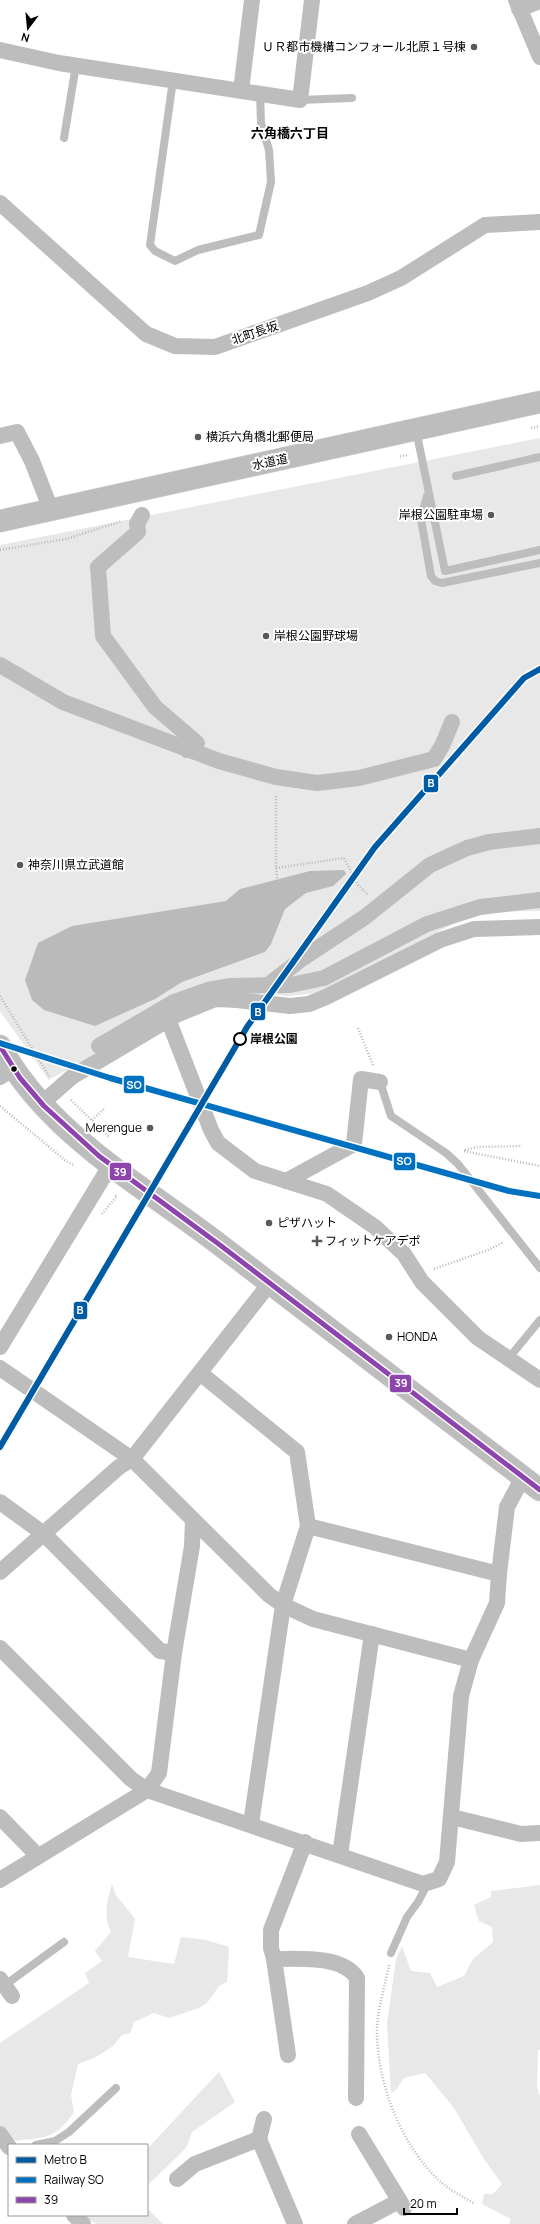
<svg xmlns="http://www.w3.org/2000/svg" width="540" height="2224" viewBox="0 0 540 2224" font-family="Manrope,'Noto Sans JP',sans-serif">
<rect width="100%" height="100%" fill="#fff"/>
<g fill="#e8e8e8">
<path d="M 540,438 L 540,911 L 477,912 L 317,993 L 289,996 L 235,991 L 179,1006 L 49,1080 L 0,1011 L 0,545 Z"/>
<path d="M 112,1884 L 116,1895 L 135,1919 L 128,1957 L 174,1964 L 181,1937 L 206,1940 L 229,1947 L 227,1982 L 219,1986 L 207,2003 L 199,2008 L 169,2018 L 154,2013 L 134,2022 L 130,2033 L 122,2035 L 113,2046 L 96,2057 L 78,2064 L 71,2095 L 74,2112 C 55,2140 43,2138 12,2141 L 0,2125 L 0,2043 L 89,1983 L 85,1973 L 102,1961 L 95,1951 L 111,1932 C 103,1917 107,1900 112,1884 Z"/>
<path d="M 540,1885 L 540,2050 L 538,2050 L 537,2087 L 540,2097 L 540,2224 L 509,2224 L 511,2219 L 482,2204 L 484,2194 L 493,2194 L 502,2184 L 484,2159 L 454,2108 L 425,2073 L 404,2078 L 396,2090 L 391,2093 L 387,2024 L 396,1959 L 402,1946 L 411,1971 L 430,1973 L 437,1987 L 464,1976 L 473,1959 L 493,1942 L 492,1927 L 479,1921 L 474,1905 L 491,1897 L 491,1891 Z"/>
<path d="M 219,2072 L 235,2102 L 192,2132 L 186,2148 L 148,2185 L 147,2192 L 147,2149 Z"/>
<path d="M 147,2208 L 163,2224 L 96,2224 L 88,2219 L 85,2215 L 147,2215 Z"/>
</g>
<path fill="#bababa" d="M 344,870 L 346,874 L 333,886 L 306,893 L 285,909 L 271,944 L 265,952 L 182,982 L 155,999 L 95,1026 L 44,1010 L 32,1000 L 25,980 L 38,943 L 72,926 L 226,901 L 240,889 L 310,871 Z"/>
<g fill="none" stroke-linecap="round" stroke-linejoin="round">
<defs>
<g id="primary">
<path d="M 0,521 L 540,402"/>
<path d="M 0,1046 C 49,1135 142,1185 220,1245 C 327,1327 433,1409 540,1490"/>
</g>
</defs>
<use href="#primary" stroke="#dbdbdb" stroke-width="23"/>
<g stroke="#b8b8b8" stroke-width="2.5" stroke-dasharray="1 2" stroke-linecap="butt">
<path d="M 531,428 L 540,426"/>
<path d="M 400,456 L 408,455"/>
<path d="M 0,550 L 66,539 L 122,521"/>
<path d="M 276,868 L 344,858 L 358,885 L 368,895"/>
<path d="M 172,987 L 167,950 L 205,945 L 223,932 L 232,912 L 249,898 L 279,895 L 276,868 L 276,794"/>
<path d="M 0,996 L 49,1076"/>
<path d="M 358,1028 L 373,1065"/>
<path d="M 71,1100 L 109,1137"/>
<path d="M 0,1106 L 66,1161 L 75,1166"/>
<path d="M 92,1120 L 104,1109"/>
<path d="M 465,1150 L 477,1147 L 522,1146"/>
<path d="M 464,1151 L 540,1166"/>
<path d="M 102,1214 L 117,1196 L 115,1195"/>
<path d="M 434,1269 L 488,1250 L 504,1242"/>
<path d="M 389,1965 C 385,1986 377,2010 377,2032 C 377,2084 402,2148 442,2183 C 451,2191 464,2197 475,2204"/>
</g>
<g stroke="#bdbdbd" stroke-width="8">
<path d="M 173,80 L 150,245 L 155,251 L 175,261 L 198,250 L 259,235 L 271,182 L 269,150 L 261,123 L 260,94"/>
<path d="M 300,100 L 352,98"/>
<path d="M 64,138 L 76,65"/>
<path d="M 416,430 L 445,571 L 540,550"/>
<path d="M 456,476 L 540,457"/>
<path d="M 427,496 L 421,519 L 431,576 L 435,581 L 442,583 L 540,563"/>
<path d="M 380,1082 L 391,1116 L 446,1153 L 458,1164 L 540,1268"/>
<path d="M 508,1359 L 540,1320"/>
<path d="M 391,1953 L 407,1917 L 418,1902 L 428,1883"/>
<path d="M 5,1985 L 64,1942"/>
<path d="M 36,2145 L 55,2141 L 69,2132 L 116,2088"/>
</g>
<g stroke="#bdbdbd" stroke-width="16">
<path d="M 516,0 L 540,57"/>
<path d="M 519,9 L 540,1"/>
<path d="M 0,50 L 59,63 L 300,100 L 312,0"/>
<path d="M 241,91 L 252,0"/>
<path d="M 0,203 L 146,334 L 175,346 L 215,347 L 368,293 L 401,278 L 485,225 L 540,222"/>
<path d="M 0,436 L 17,432 L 32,461 L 51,510"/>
<path d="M 142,515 L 137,524 L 138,532 L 98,567 L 103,636 L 155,707 L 197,743 L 187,750"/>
<path d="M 0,665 L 63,702 L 219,761 L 276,777 L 317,783 L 359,778 L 434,759 L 442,746 L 452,722"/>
<path d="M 268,985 L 303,958 L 365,917 L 430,865 L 467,848 L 489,842 L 540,836"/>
<path d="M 168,1019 L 211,1130 L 218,1143 L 255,1171 L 327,1194 L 375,1227 L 404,1254 L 422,1282 L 478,1338 L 540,1380"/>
<path d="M 99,1046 L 174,1002 L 208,990 L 231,986 L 290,985 L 324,978 L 427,924 L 480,907 L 540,900"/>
<path d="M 0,1077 L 13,1069"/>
<path d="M 41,1104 L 73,1076 L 176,1015 L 215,999 L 237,1000 L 290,1006 L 309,1004 L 326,997 L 440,940 L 474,929 L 540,927"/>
<path d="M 286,1181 L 354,1144 L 361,1079 L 380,1082"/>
<path d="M 0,1347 L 110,1166"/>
<path d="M 0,1368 L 132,1459 L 269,1595 L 283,1605 L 313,1619 L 471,1660"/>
<path d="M 200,1373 L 297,1452 L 308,1526 L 283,1605 L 251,1824"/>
<path d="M 0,1502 L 44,1534 L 160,1651 L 174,1653"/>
<path d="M 308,1526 L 499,1574"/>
<path d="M 0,1572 L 119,1467 L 132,1459 L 270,1283"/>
<path d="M 0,1648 L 131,1779 L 147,1790 L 423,1884 L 439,1879 L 447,1862 L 461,1696 L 471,1660 L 497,1603 L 499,1574 L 507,1507 L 523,1477"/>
<path d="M 0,1817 L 38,1856"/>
<path d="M 452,1817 L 521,1834 L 540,1833"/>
<path d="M 305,1842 L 271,1930 L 271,1948 L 274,1959 C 299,1959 342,1955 357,1978 L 356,2098"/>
<path d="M 340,1855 L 372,1634"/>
<path d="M 0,1880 L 147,1790 L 159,1773 L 174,1653 L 192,1546 L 193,1520"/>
<path d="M 274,1959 L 288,2055"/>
<path d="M 0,1979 L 12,1996"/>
<path d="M 264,2119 L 259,2139 L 295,2224"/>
<path d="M 0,2134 L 9,2147"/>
<path d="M 359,2134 L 404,2208"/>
<path d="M 177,2179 L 195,2164 L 259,2139"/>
<path d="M 74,2215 L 83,2224"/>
<path d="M 355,2224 L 399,2201"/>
</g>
<use href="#primary" stroke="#bdbdbd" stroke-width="22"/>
<defs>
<path id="bus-1" d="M 0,1046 L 20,1078 L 44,1106 L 99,1156 L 220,1245 L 540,1490"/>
</defs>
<use href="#bus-1" stroke="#fff" stroke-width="8"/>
<use href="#bus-1" stroke="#8e44ad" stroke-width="5"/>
<defs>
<path id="rail-1" d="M 0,1043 L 110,1078 L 509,1191 L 540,1196"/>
</defs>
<use href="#rail-1" stroke="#fff" stroke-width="9"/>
<use href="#rail-1" stroke="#0071c1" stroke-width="6"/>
<defs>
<path id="metro-1" d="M 0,1447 L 247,1027 L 375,847 L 524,678 L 540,669"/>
</defs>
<use href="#metro-1" stroke="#fff" stroke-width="9"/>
<use href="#metro-1" stroke="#005ba5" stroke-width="6"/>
</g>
<g fill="#595959" stroke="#fff" stroke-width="1.5">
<circle cx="474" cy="47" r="4"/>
<circle cx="198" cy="437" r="4"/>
<circle cx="491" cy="515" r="4"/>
<circle cx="266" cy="636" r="4"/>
<circle cx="20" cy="865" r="4"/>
<circle cx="150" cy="1128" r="4"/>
<circle cx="269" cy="1223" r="4"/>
<path d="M315 1235h4v4h4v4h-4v4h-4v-4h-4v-4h4z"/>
<circle cx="389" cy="1337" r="4"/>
</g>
<circle fill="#fff" stroke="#000" stroke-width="2" cx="240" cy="1039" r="6"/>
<circle fill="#000" stroke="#fff" stroke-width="1.5" cx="14" cy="1069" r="3.5"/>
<g text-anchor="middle" stroke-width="4" stroke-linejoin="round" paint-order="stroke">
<g font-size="12" fill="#000" stroke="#fff" text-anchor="start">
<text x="466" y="51" text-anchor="end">ＵＲ都市機構コンフォール北原１号棟</text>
<text x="206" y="441">横浜六角橋北郵便局</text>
<text x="483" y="519" text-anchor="end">岸根公園駐車場</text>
<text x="274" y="640">岸根公園野球場</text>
<text x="28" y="869">神奈川県立武道館</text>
<text x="142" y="1132" text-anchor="end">Merengue</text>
<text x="277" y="1227">ピザハット</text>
<text x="325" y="1245">フィットケアデポ</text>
<text x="397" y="1341">HONDA</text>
</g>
<g font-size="12" fill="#000" stroke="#fff">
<text transform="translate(255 333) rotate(-19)" y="4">北町長坂</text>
<text transform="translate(270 462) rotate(-12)" y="4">水道道</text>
</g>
<g font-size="12" font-weight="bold" fill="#000" stroke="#fff" text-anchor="start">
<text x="250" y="1043">岸根公園</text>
</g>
<g font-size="13" font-weight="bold" fill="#000" stroke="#fff">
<text x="290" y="138">六角橋六丁目</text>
</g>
</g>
<g stroke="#fff" stroke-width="1.5">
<rect x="423" y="774" width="16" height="19" rx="4" fill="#005ba5"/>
<rect x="250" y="1002" width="16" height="19" rx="4" fill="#005ba5"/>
<rect x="123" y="1075" width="22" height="19" rx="4" fill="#0071c1"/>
<rect x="393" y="1152" width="23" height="19" rx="4" fill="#0071c1"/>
<rect x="109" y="1162" width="23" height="19" rx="4" fill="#8e44ad"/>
<rect x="73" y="1301" width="15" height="19" rx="4" fill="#005ba5"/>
<rect x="389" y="1374" width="23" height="19" rx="4" fill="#8e44ad"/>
</g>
<g font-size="11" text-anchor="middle" font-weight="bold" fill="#fff">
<text x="431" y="787">B</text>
<text x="258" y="1016">B</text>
<text x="134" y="1089">SO</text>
<text x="404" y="1165">SO</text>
<text x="120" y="1176">39</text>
<text x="80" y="1314">B</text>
<text x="401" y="1387">39</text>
</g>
<rect x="8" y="2144" width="140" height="72" fill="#ffffff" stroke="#999999"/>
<rect x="16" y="2157" width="20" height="6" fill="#005ba5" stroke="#999999"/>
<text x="44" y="2164" font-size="12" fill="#000000">Metro B</text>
<rect x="16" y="2177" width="20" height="6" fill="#0071c1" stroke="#999999"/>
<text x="44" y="2184" font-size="12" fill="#000000">Railway SO</text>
<rect x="16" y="2197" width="20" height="6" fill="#8e44ad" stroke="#999999"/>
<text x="44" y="2204" font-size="12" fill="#000000">39</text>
<g transform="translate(28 28) rotate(196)" stroke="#ffffff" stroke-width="3" paint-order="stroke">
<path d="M0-3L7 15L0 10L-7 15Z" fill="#000000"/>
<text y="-6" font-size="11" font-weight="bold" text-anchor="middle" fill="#000000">N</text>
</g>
<path d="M404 2208v6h53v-6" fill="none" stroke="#000000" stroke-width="2"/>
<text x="410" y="2208" font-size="12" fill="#000000" stroke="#ffffff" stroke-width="3" paint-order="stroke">20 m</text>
</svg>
